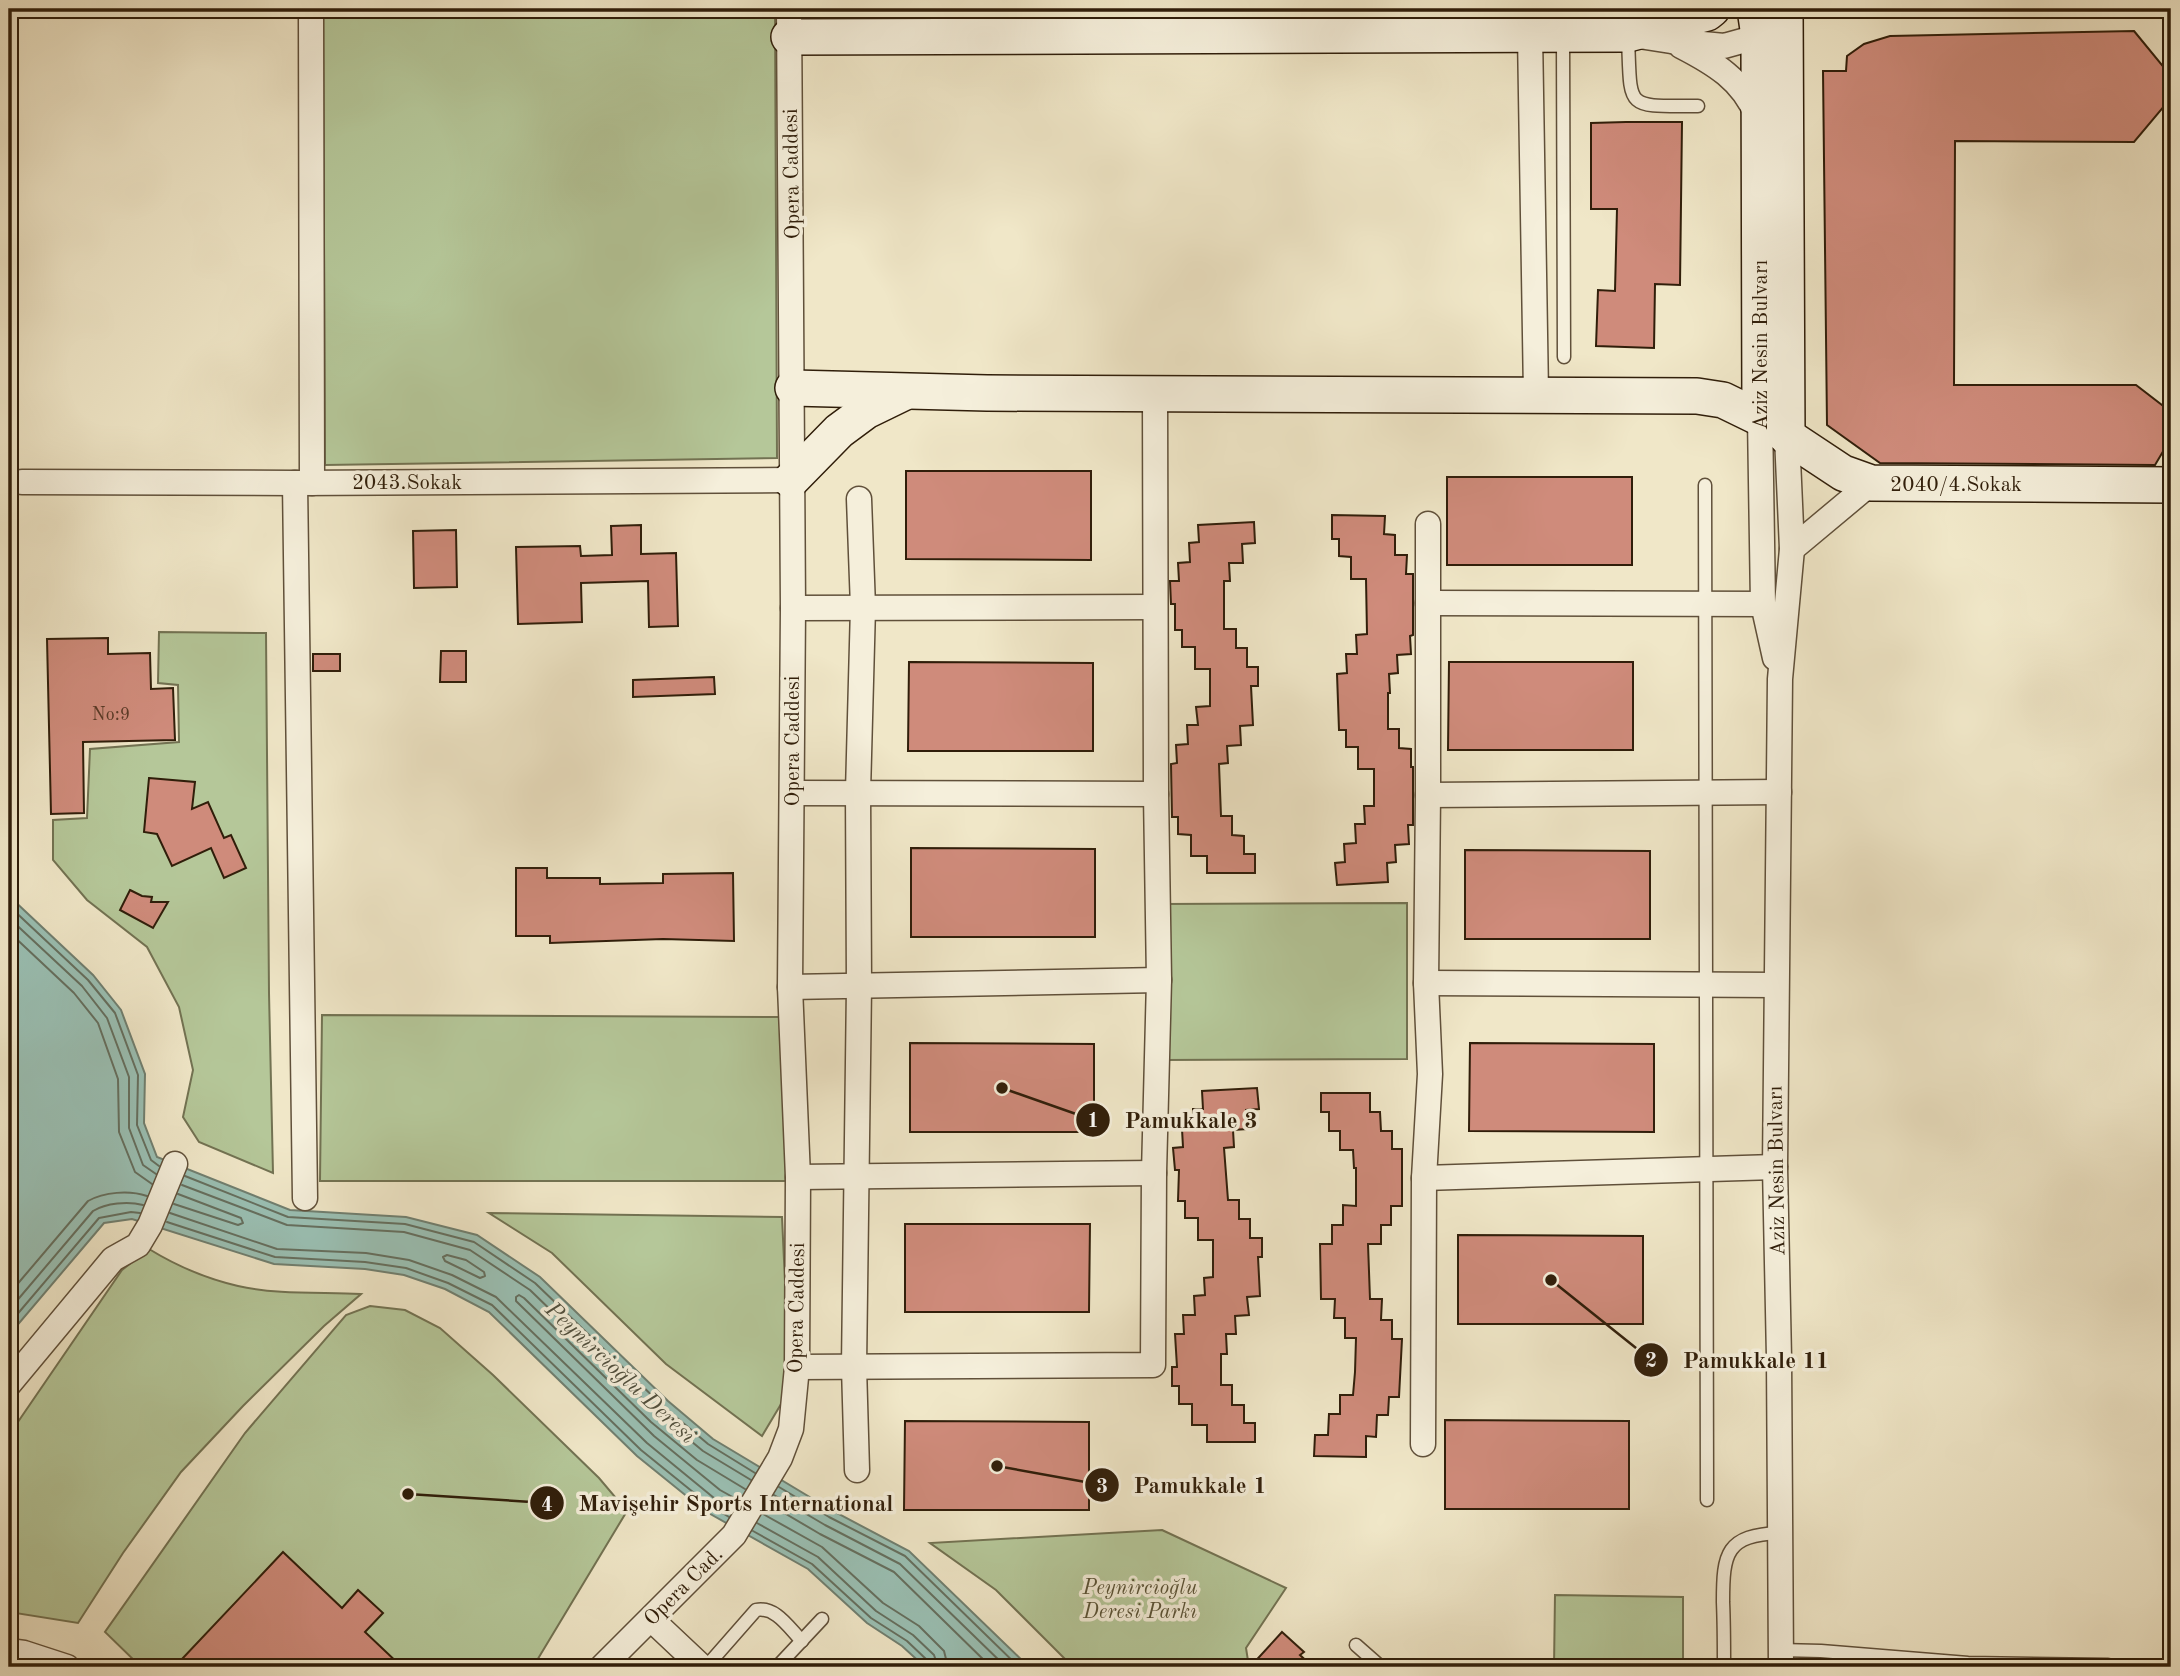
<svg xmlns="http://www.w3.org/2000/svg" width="2180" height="1676" viewBox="0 0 2180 1676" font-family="'Old Standard TT',serif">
<rect width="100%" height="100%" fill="#f0e7c8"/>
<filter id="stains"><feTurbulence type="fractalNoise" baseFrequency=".00286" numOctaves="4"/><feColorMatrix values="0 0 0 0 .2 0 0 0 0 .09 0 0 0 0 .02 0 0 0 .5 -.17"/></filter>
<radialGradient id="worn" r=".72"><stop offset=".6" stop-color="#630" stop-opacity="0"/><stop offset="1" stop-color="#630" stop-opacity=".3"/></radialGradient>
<g fill="#b5c799" stroke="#727252" stroke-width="2">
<path d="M 323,9 L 775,9 L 777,458 L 325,465 Z"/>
<path d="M 159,632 L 266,633 L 269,993 L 273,1173 L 199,1142 L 183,1117 L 193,1070 L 179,1007 L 147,947 L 87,900 L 53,860 L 53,820 L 87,818 L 90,749 L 179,742 L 178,685 L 158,683 Z"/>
<path d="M 1407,903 L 1407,1059 L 1164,1060 L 1163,904 Z"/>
<path d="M 322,1015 L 784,1017 L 786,1181 L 320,1181 Z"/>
<path d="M 489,1213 L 782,1217 L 790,1389 L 762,1436 L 666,1364 L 552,1253 Z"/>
<path d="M 149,1249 C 175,1265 208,1279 238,1286 C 278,1295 321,1292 361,1294 L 324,1326 L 243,1406 L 181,1472 L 123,1553 L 78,1623 L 9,1612 L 9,1435 L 122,1270 Z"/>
<path d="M 370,1306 L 405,1310 L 440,1328 L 493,1375 L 599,1478 L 627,1511 L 533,1667 L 141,1667 L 105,1632 L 245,1433 L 346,1315 Z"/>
<path d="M 1162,1530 L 1286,1588 L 1246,1648 L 1249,1667 L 1073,1667 L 996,1590 L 930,1543 Z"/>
<path d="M 1555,1595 L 1683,1597 L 1683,1667 L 1554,1667 Z"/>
</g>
<path fill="#9ac0b4" stroke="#707f70" stroke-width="2" d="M 9,896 L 93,975 L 121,1010 L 145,1074 L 144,1123 L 157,1157 L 290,1210 L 406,1217 L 477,1235 L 540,1277 L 668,1401 L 713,1439 L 833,1511 L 909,1551 L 1029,1667 L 925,1667 L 902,1646 L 867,1623 L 808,1569 L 705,1511 L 637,1456 L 489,1312 L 445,1289 L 404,1275 L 365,1269 L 274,1264 L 132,1219 L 104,1223 L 9,1335 Z"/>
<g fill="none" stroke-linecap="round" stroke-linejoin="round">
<g stroke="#656f5f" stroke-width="2">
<path d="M 9,906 L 88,980 L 115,1013 L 138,1075 L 137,1125 L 151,1160 L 159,1166"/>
<path d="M 9,918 L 82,986 L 107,1018 L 129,1077 L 129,1128 L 143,1165 L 156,1174"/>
<path d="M 9,932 L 74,993 L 98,1023 L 118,1079 L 119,1132 L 135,1172 L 152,1184"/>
<path d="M 185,1176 L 288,1217 L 405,1224 L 474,1242 L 535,1283 L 663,1406 L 708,1444 L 755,1473"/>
<path d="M 182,1185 L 287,1225 L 404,1232 L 470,1250 L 530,1290 L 657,1413 L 703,1451 L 751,1480"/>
<path d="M 174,1204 L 238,1225 L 243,1223 L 241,1218 L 178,1194"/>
<path d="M 170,1213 L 277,1249 L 366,1253 L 409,1260 L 452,1275 L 496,1297 L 647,1443 L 714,1498 L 733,1509"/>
<path d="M 167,1222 L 275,1257 L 365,1262 L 406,1268 L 448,1283 L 492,1305 L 641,1450 L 709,1505 L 729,1517"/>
<path d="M 447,1255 L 466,1260 L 484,1272 L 485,1276 L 480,1278 L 445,1261 L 443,1257 Z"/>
<path d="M 9,1294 L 88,1201 C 104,1192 129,1190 147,1196"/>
<path d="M 9,1310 L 93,1211 C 106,1203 128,1201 143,1205"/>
<path d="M 9,1324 L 99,1218 L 131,1212 L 140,1213"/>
<path d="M 779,1487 L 829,1517 L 905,1556 L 1019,1667"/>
<path d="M 774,1495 L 825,1525 L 900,1564 L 1006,1667"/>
<path d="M 738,1500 L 720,1490 L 654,1436 L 516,1301 L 516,1297 L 519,1295 L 524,1298 L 651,1422 L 697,1460 L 745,1489"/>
<path d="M 769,1504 L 820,1534 L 894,1572 L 991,1667"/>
<path d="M 763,1514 L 822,1547 L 883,1603 L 919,1626 L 944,1651 L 948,1667"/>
<path d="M 757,1523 L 818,1557 L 876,1611 L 913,1635 L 934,1655 L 938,1667"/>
<path d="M 753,1531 L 812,1564 L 871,1618 L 907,1641 L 927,1660 L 929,1667"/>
</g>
</g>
<g fill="#cf8b7b" stroke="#301e0a" stroke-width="2">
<path d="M 2134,31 L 2171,76 L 2171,98 L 2134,142 L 1955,141 L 1954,385 L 2136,385 L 2171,412 L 2171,438 L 2155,465 L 1880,463 L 1827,425 L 1823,71 L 1846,71 L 1847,56 L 1864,44 L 1890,36 Z"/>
<path d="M 1626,122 L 1682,122 L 1680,285 L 1655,284 L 1654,348 L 1596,346 L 1598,290 L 1615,291 L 1617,209 L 1591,209 L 1591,123 Z"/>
<path d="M 906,471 L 1091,471 L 1091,560 L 906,559 Z"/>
<rect x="1447" y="477" width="185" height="88"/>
<path d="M 1332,515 L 1385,516 L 1384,534 L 1395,535 L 1395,555 L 1407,555 L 1406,574 L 1413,574 L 1413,635 L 1410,636 L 1411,654 L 1397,655 L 1398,673 L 1389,674 L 1390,693 L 1388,693 L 1388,729 L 1399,729 L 1399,748 L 1411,749 L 1411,767 L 1413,767 L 1413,825 L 1408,825 L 1409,844 L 1395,845 L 1396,862 L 1387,863 L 1388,882 L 1337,885 L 1335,863 L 1345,862 L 1344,844 L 1356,843 L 1355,824 L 1365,824 L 1364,806 L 1374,806 L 1374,769 L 1358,769 L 1358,747 L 1346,747 L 1346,730 L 1339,730 L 1337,674 L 1347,673 L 1346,654 L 1357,654 L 1356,635 L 1367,634 L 1366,579 L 1351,579 L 1351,557 L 1339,556 L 1339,539 L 1332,539 Z"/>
<path d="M 1254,522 L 1255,543 L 1242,544 L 1243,563 L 1229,563 L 1230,581 L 1224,581 L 1224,629 L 1236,629 L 1236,648 L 1247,648 L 1247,667 L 1258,667 L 1258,686 L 1251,686 L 1253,725 L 1240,726 L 1241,745 L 1227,746 L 1228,763 L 1219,764 L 1221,816 L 1232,816 L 1232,835 L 1244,836 L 1244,854 L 1255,854 L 1255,873 L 1207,873 L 1207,856 L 1191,856 L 1191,835 L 1178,834 L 1178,817 L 1172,817 L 1171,764 L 1177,763 L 1176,745 L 1188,744 L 1187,725 L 1198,725 L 1196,707 L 1210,706 L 1210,669 L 1195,669 L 1195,647 L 1182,647 L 1182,630 L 1175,630 L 1175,604 L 1171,604 L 1170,581 L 1179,581 L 1178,563 L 1190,562 L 1189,543 L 1199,542 L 1198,525 Z"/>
<path d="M 641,525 L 641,554 L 676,553 L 678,626 L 649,627 L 648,581 L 581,583 L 582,622 L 518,624 L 516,547 L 580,546 L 581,556 L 612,555 L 611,526 Z"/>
<path d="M 456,530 L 457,587 L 414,588 L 413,531 Z"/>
<path d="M 108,638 L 108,654 L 150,653 L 151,689 L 173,688 L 175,740 L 83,742 L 84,813 L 51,814 L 47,639 Z"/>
<path d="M 441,651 L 466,651 L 466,682 L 440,682 Z"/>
<rect x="313" y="654" width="27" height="17"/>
<path d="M 909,662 L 1093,663 L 1093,751 L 908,751 Z"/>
<path d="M 1449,662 L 1633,662 L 1633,750 L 1448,750 Z"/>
<path d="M 714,677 L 715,694 L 633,697 L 633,680 Z"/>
<path d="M 149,778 L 195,782 L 192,809 L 208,802 L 224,838 L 231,835 L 246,868 L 224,878 L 211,848 L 172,866 L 157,834 L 144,832 Z"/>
<path d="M 911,848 L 1095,849 L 1095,937 L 911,937 Z"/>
<path d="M 1465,850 L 1650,851 L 1650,939 L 1465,939 Z"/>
<path d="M 516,868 L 547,868 L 547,878 L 600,878 L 600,884 L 663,883 L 663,874 L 733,873 L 734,941 L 663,939 L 550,943 L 550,936 L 516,936 Z"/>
<path d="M 130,890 L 142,896 L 152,897 L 151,902 L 168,902 L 153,928 L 120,910 Z"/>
<path d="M 910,1043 L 1094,1044 L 1094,1132 L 910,1132 Z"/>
<path d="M 1470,1043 L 1654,1044 L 1654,1132 L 1469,1131 Z"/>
<path d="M 1257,1088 L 1259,1109 L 1246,1110 L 1247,1129 L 1233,1130 L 1234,1147 L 1224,1148 L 1228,1200 L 1239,1200 L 1239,1219 L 1250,1219 L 1250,1238 L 1262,1238 L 1262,1257 L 1258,1257 L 1260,1296 L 1247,1297 L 1249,1315 L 1235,1316 L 1236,1334 L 1226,1334 L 1227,1354 L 1221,1354 L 1221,1385 L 1232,1385 L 1232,1405 L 1244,1405 L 1244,1423 L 1255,1423 L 1255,1442 L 1207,1442 L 1207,1425 L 1192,1425 L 1192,1404 L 1179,1404 L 1179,1386 L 1172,1386 L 1172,1367 L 1177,1367 L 1175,1334 L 1184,1334 L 1183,1315 L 1195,1315 L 1194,1296 L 1205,1295 L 1204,1278 L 1213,1277 L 1213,1240 L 1198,1240 L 1198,1218 L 1185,1218 L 1185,1201 L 1178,1201 L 1179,1170 L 1175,1170 L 1173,1148 L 1183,1147 L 1182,1129 L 1194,1128 L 1193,1109 L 1203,1109 L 1202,1091 Z"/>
<path d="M 1321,1093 L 1370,1093 L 1370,1112 L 1380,1112 L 1381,1131 L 1392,1131 L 1392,1149 L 1402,1149 L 1402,1206 L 1391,1206 L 1391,1225 L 1381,1225 L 1381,1244 L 1368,1244 L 1370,1299 L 1382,1299 L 1381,1320 L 1392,1320 L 1392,1339 L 1402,1339 L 1399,1397 L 1389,1397 L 1388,1415 L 1377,1415 L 1376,1437 L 1366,1436 L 1366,1457 L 1314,1456 L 1315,1435 L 1328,1435 L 1329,1414 L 1340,1414 L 1340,1395 L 1353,1395 L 1355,1372 L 1356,1338 L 1345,1338 L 1345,1318 L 1334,1318 L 1335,1299 L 1321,1299 L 1320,1244 L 1332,1244 L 1332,1225 L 1343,1225 L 1343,1205 L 1356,1206 L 1356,1168 L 1354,1168 L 1353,1150 L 1340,1150 L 1340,1131 L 1329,1131 L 1329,1112 L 1321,1112 Z"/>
<path d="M 905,1224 L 1090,1224 L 1089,1312 L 905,1312 Z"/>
<path d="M 1458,1235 L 1643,1236 L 1643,1324 L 1458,1324 Z"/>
<path d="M 1445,1420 L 1629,1421 L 1629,1509 L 1445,1509 Z"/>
<path d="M 905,1421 L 1089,1422 L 1089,1510 L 904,1510 Z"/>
<path d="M 283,1552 L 342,1608 L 358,1590 L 383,1613 L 365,1632 L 402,1667 L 191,1667 L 182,1659 Z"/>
<path d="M 1282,1632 L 1304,1652 L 1300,1655 L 1313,1667 L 1250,1667 Z"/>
</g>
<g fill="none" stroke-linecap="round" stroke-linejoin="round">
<defs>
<g id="lane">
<path d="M 1628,37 C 1631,111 1624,106 1698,106"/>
<path d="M 1563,38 L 1564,357"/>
<path d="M 1705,485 L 1707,1500"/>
<path d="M 1356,1645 L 1381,1667"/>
<path d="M 1780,1650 L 1821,1651 L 1968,1663 L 2108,1665"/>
<path d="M 706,1667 L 756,1610 C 776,1606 789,1628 802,1641"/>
<path d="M 777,1667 L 822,1619"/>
<path d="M 1724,1667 C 1724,1646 1724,1624 1723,1602 C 1723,1553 1726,1535 1780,1533"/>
</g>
<g id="street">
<path d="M 311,9 L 312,483"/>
<path d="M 1421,9 L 1448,34"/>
<path d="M 1530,34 L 1536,394"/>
<path d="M 1639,36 L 1671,41 L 1724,46 L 1771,33"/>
<path d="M 1681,46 C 1714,63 1743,80 1757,116"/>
<path d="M 1760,418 L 1763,604 L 1775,658"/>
<path d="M 22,482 L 295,483 L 791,480"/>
<path d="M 295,483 L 305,1198"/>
<path d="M 1792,549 L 1871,483"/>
<path d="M 1428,603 L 1763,604"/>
<path d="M 793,608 L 1155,607"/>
<path d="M 792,793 L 1156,794"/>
<path d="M 1428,795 L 1779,792"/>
<path d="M 1426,983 L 1776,985"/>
<path d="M 790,987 L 1159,980"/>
<path d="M 798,1177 L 1154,1173"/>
<path d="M 1424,1178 L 1775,1167"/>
<path d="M 797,1367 L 1153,1365 L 1154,1173 L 1159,980 L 1156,794 L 1155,393"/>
<path d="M 9,1384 L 113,1259 L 138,1245 L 150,1225 L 175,1164"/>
<path d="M 1423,1444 L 1424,1178 L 1430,1074 L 1426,983 L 1428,795 L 1428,524"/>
<path d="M 857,1470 L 854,1367 L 859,986 L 858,792 L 863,607 L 859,499"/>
<path d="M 651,1619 L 702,1667"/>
<path d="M 9,1651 L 24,1653 L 67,1667"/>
<path d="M 602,1667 L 734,1535 L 780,1458 L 791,1429 L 797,1367 L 798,1177 L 790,987 L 793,608 L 789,9"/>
<path d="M 1781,1667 L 1779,1358 L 1775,1167 L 1780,679 L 1792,549 L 1787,437"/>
</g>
<g id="secondary">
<path d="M 1755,9 L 1759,36 L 1760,418"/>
<path d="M 1785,9 L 1787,437"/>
<path d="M 789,37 L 1628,34 L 1707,13 L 1712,9"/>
<path d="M 793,388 L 987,393 L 1697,396 L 1723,400 L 1760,418 L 1843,473 L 1871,483 L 2171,485"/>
<path d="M 791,480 L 839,431 L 866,411 L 903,393"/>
</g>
</defs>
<use href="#lane" stroke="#60503a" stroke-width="15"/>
<use href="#street" stroke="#60503a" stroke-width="27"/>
<use href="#secondary" stroke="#301e0a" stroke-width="38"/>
<use href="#lane" stroke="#f5efdb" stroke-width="12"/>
<use href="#street" stroke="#f5efdb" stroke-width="24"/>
<use href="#secondary" stroke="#f5efdb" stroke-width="35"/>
</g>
<g text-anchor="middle" stroke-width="7" stroke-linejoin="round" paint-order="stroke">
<g font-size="18" fill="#583926">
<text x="111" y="720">No:9</text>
</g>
<g font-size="21" fill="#301e0a" stroke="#f5efdb">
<text transform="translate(791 174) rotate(-91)" y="7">Opera Caddesi</text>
<text transform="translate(1760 345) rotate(-90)" y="7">Aziz Nesin Bulvarı</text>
<text x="407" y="489">2043.Sokak</text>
<text x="1956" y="491">2040/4.Sokak</text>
<text transform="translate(792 741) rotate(-90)" y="7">Opera Caddesi</text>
<text transform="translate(1776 1171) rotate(-91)" y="7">Aziz Nesin Bulvarı</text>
<text transform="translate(796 1308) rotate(-89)" y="7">Opera Caddesi</text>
<text transform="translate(683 1586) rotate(-45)" y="7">Opera Cad.</text>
</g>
<g font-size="21" font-style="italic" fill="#585135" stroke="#f5efdb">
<text x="1140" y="1594">Peynircioğlu<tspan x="1140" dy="24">Deresi Parkı</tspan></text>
</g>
<g font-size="23" font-style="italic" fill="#504f3d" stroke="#f5efdb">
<text transform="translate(621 1372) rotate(43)" y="8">Peynircioğlu Deresi</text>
</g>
</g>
<path fill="none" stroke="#301e0a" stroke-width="2.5" d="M1002 1088L1093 1120M1551 1280L1651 1360M997 1466L1102 1485M408 1494L547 1503"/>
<g fill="#301e0a" stroke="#f5efdb" stroke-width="2.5">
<circle cx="1002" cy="1088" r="7"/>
<circle cx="1551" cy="1280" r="7"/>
<circle cx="997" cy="1466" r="7"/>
<circle cx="408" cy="1494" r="7"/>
<circle cx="1093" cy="1120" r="18"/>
<circle cx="1651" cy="1360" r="18"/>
<circle cx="1102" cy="1485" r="18"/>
<circle cx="547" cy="1503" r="18"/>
</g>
<g font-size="21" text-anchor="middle" font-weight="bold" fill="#fff">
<text x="1093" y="1127">1</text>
<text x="1651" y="1367">2</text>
<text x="1102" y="1493">3</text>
<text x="547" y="1511">4</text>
</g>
<g font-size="23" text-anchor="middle" font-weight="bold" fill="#301e0a" stroke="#f5efdb" stroke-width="7" stroke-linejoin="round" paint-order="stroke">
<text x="1191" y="1128">Pamukkale 3</text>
<text x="1756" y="1368">Pamukkale 11</text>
<text x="1200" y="1493">Pamukkale 1</text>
<text x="736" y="1511">Mavişehir Sports International</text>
</g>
<rect width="2180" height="1676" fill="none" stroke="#f0e7c8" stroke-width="35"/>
<rect x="10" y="10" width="2159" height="1655" fill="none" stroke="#301e0a" stroke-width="3.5"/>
<rect x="18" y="18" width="2145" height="1641" fill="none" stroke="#301e0a" stroke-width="2"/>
<rect width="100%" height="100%" filter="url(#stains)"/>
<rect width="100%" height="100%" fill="url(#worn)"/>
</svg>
